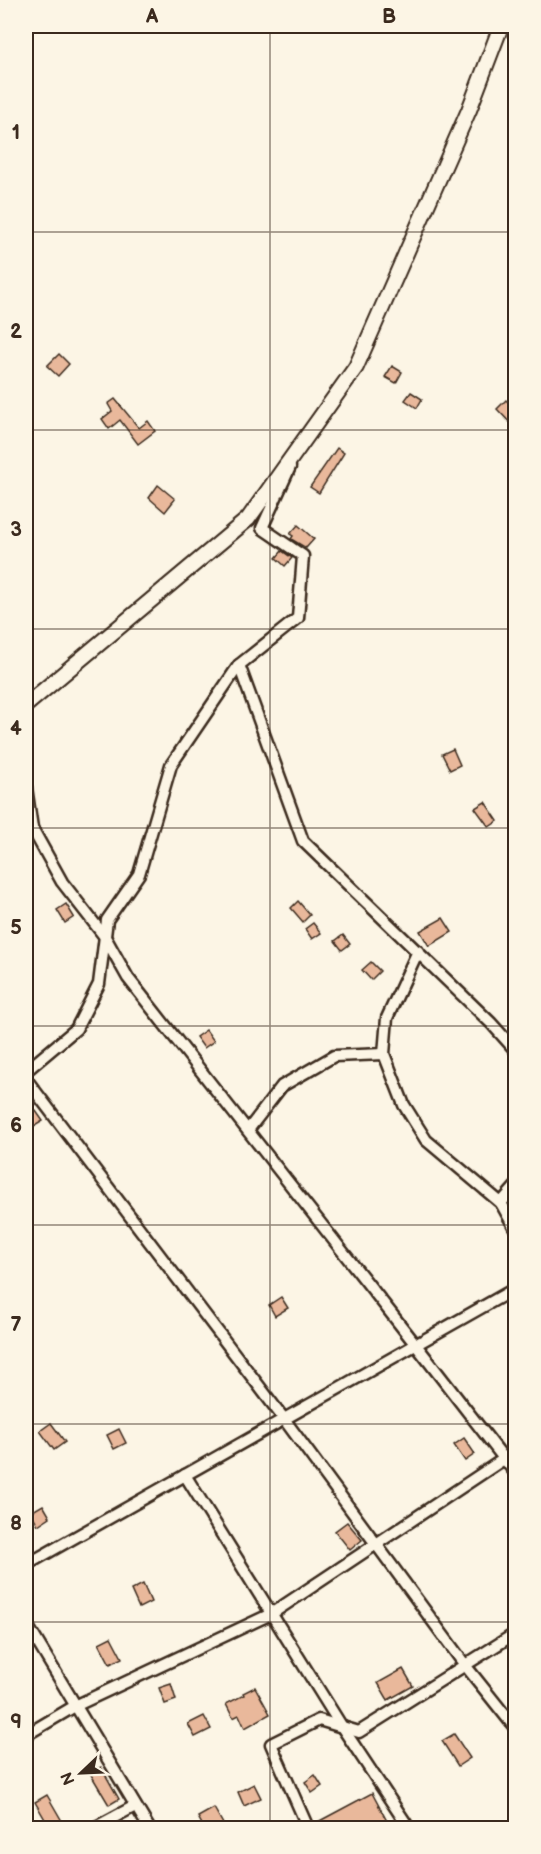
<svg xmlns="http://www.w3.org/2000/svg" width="541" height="1854" viewBox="0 0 541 1854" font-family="'Balsamiq Sans',sans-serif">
<rect width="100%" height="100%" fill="#fcf5e5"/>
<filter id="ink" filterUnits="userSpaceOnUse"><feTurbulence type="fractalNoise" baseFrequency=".0167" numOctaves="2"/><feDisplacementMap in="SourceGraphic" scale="12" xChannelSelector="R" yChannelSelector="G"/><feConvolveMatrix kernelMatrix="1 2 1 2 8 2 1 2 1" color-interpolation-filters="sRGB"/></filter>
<g filter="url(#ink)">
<g fill="#e9b89b" stroke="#3b2a1e" stroke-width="1.5">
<path d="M 59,354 L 69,364 L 58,376 L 47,366 Z"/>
<path d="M 392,366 L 402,372 L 396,383 L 385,377 Z"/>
<path d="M 411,392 L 422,399 L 417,408 L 405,400 Z"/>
<path d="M 115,399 L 139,428 L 148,421 L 155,431 L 138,444 L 120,420 L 109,429 L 102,419 L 112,411 L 108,404 Z"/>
<path d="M 506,400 L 516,410 L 516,429 L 497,409 Z"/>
<path d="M 337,448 L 344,453 L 319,493 L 310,487 Z"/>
<path d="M 158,485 L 175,499 L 165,512 L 149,498 Z"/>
<path d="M 298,525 L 314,539 L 306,548 L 291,539 L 293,536 L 290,534 Z"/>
<path d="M 282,551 L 292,558 L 285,566 L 276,558 Z"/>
<path d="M 453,749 L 460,765 L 450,770 L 442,754 Z"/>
<path d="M 485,802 L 498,821 L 489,827 L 475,808 Z"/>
<path d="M 298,901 L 310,915 L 303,922 L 291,908 Z"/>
<path d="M 66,904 L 74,917 L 65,923 L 57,910 Z"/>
<path d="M 443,918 L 452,932 L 429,946 L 420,931 Z"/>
<path d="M 313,923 L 321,933 L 312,939 L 305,929 Z"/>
<path d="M 343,935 L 350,944 L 342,950 L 335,941 Z"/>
<path d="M 371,962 L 380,971 L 371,980 L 362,970 Z"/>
<path d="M 206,1030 L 214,1041 L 204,1048 L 196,1037 Z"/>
<path d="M 26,1097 L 43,1121 L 33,1127 L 26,1116 Z"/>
<path d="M 281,1297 L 288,1308 L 275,1316 L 269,1305 Z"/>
<path d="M 51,1423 L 65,1442 L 54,1450 L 40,1431 Z"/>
<path d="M 119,1429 L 126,1443 L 114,1449 L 107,1435 Z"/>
<path d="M 464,1438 L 475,1454 L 465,1461 L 454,1445 Z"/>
<path d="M 43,1505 L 50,1517 L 38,1525 L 31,1512 Z"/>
<path d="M 347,1522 L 362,1540 L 350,1550 L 335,1531 Z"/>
<path d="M 143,1584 L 151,1602 L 139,1608 L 131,1590 Z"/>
<path d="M 111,1637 L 122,1658 L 110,1664 L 99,1643 Z"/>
<path d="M 403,1669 L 413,1686 L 388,1700 L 378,1683 Z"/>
<path d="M 171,1684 L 176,1700 L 165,1704 L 159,1688 Z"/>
<path d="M 255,1687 L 270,1714 L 245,1728 L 239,1715 L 233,1718 L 226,1704 L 244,1695 L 243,1693 Z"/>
<path d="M 204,1716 L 211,1729 L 195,1737 L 188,1724 Z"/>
<path d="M 454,1734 L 470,1758 L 458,1766 L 442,1741 Z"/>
<path d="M 101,1767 L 119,1799 L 109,1805 L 90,1773 Z"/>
<path d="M 315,1775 L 322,1786 L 312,1793 L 305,1782 Z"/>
<path d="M 254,1784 L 261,1798 L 244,1806 L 238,1792 Z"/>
<path d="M 372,1793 L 389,1825 L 383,1828 L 315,1828 L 314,1824 Z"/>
<path d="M 47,1795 L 66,1828 L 50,1828 L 35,1802 Z"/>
<path d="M 214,1808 L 223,1824 L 216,1828 L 204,1828 L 198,1817 Z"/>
</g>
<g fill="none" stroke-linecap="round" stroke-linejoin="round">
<defs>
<g id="minor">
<path d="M 239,665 L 303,841 L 491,1023 L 516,1051"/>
<path d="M 26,787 L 32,828 L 62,882 L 105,937 L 128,978 L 416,1345 L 516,1474"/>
<path d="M 418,951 L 387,1018 L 384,1054 L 404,1105 L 426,1140 L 501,1203 L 516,1230"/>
<path d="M 26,1071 L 76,1029 L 99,984 L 107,920 L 139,874 L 171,765 L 239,665 L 298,618 L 303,556 L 262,528 L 290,467"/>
<path d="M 26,1079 L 284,1419 L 465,1665 L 516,1729"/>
<path d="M 248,1130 L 282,1086 L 334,1056 L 384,1054"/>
<path d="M 501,1203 L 516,1186"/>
<path d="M 185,1475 L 342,1727 L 409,1828"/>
<path d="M 26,1565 L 516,1288"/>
<path d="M 26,1623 L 149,1828"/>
<path d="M 26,1735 L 75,1706 L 271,1614 L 516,1451"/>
<path d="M 94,1828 L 135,1806"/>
<path d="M 308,1828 L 271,1744 L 319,1720 L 359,1732 L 516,1633"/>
</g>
<path id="tertiary" d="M 26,705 L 248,519 L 356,367 L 469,110 L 501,26"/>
</defs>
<use href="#minor" stroke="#3b2a1e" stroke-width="15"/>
<use href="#tertiary" stroke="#3b2a1e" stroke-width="18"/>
<use href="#minor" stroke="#fcf5e5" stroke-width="10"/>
<use href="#tertiary" stroke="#fcf5e5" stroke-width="14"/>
</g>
</g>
<path fill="none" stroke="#3b2a1e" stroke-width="1.5" stroke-opacity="0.55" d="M 270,26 L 270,1828M 26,232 L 516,232M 26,430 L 516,430M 26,629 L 516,629M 26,828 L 516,828M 26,1026 L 516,1026M 26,1225 L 516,1225M 26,1424 L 516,1424M 26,1622 L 516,1622"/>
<rect width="541" height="1854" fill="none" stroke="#fcf5e5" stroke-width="66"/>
<g transform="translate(81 1773) rotate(247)" stroke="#fcf5e5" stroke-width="4.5" paint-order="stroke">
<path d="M0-4.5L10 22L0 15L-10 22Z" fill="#3b2a1e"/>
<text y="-9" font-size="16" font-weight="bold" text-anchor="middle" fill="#3b2a1e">N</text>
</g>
<rect x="33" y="33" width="475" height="1788" fill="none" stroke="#3b2a1e" stroke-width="2"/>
<g font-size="20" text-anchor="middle" font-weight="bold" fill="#3b2a1e">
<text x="152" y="23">A</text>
<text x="389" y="23">B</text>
<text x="16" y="139">1</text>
<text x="16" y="338">2</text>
<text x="16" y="536">3</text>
<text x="16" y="735">4</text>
<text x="16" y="934">5</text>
<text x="16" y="1132">6</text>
<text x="16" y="1331">7</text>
<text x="16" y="1530">8</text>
<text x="16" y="1728">9</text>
</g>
</svg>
